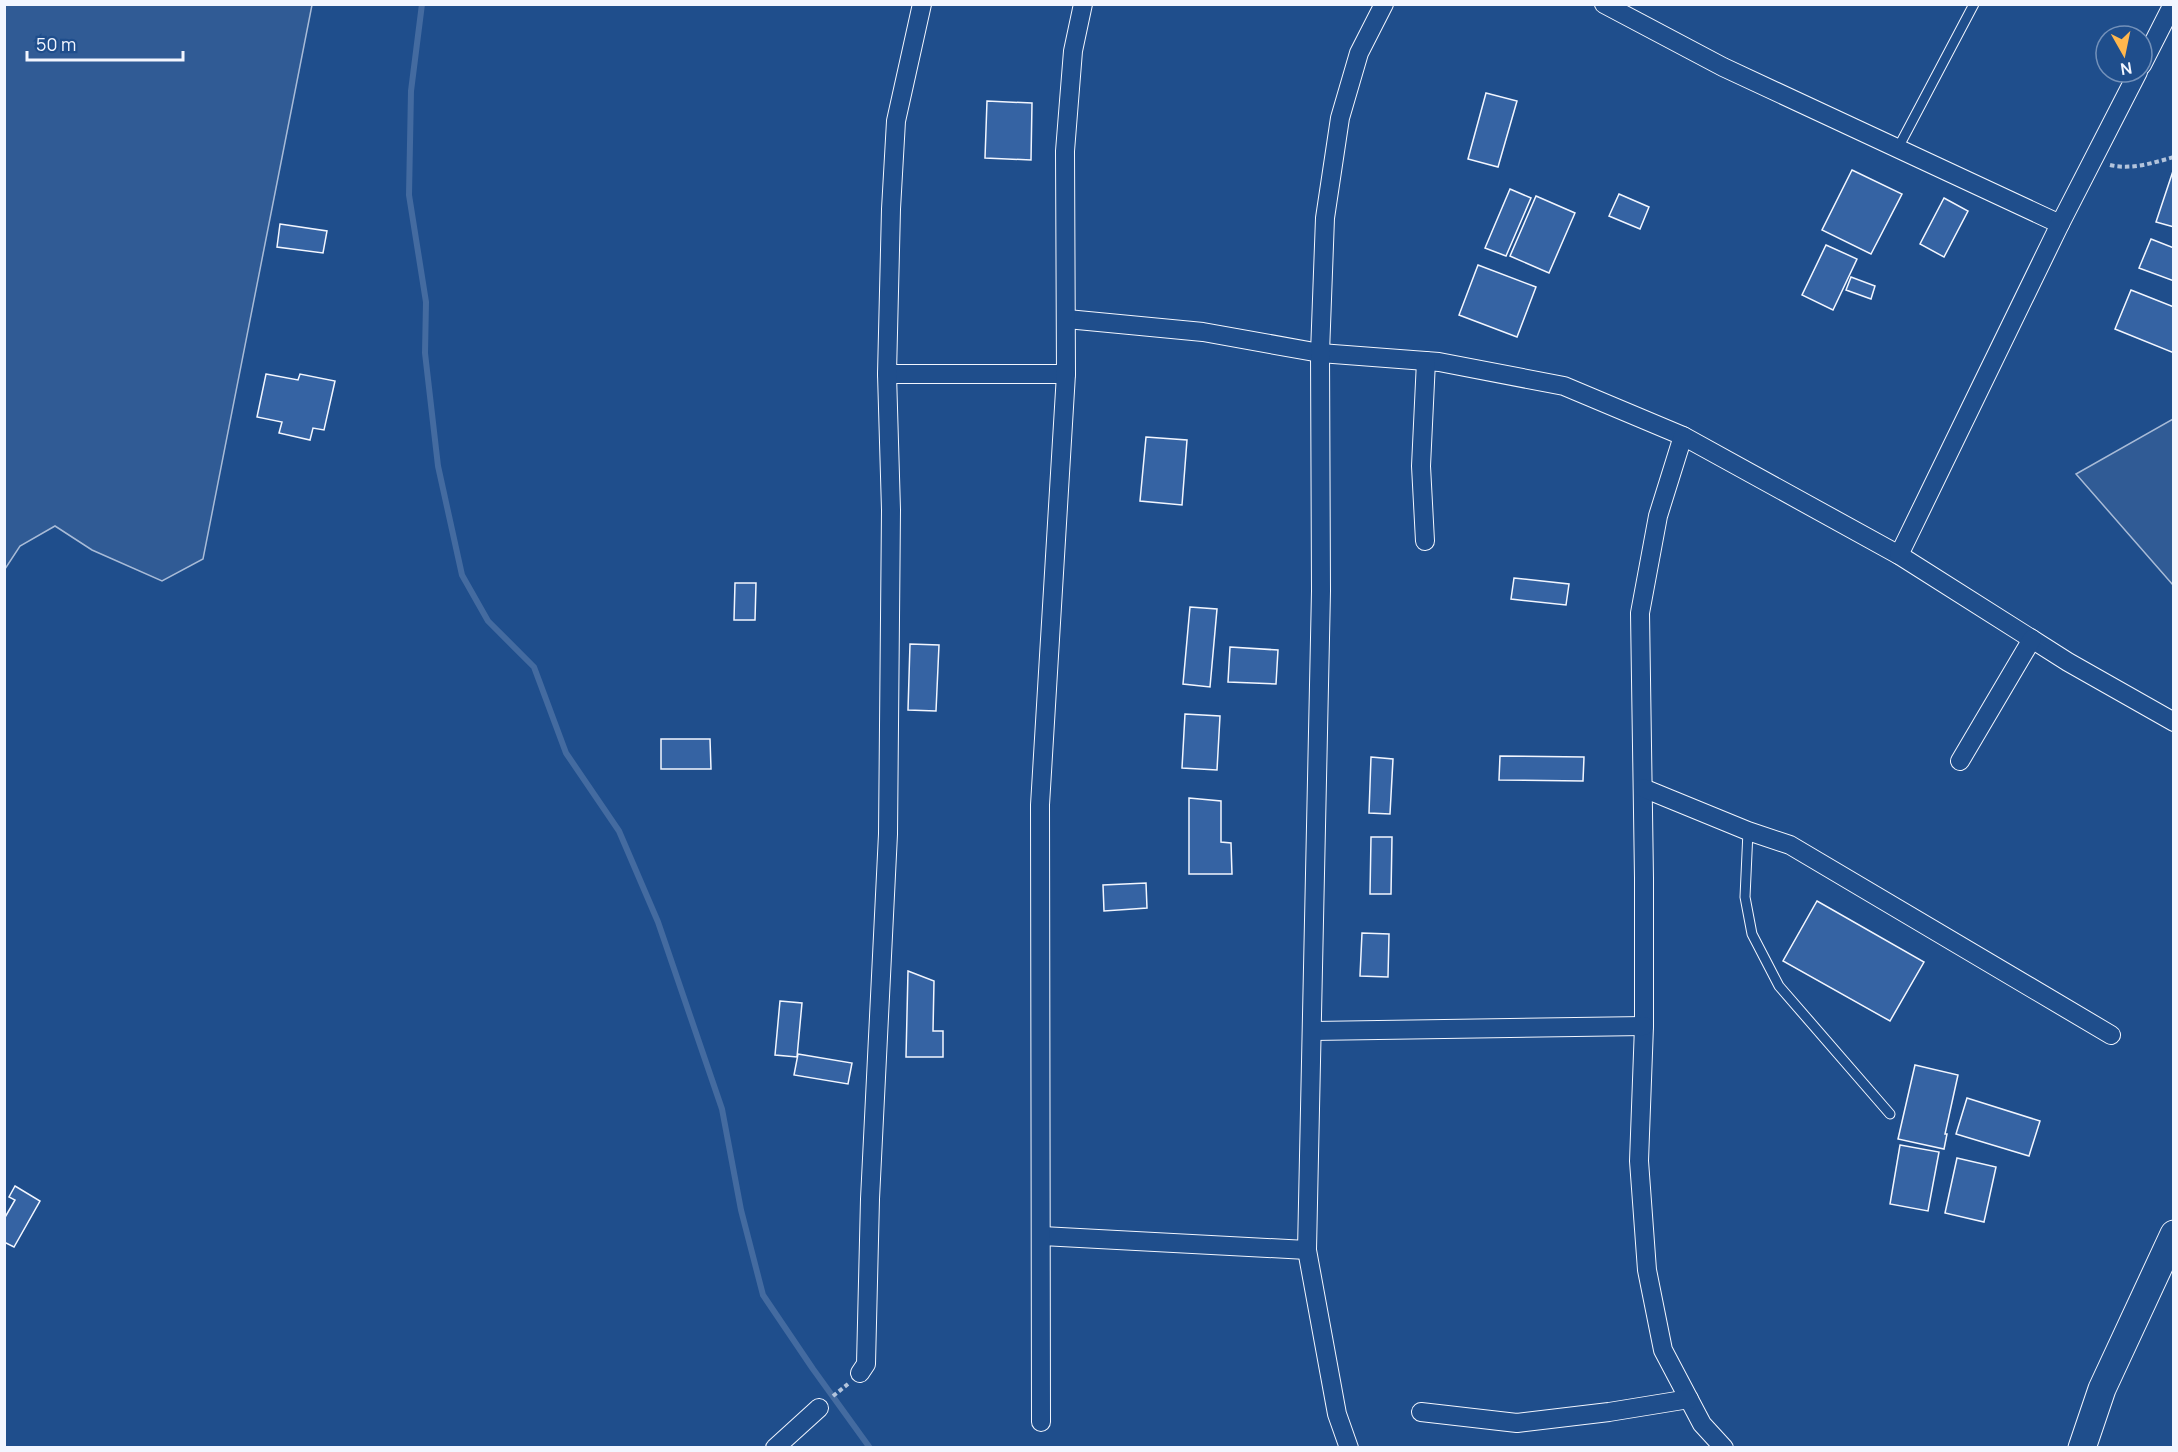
<svg xmlns="http://www.w3.org/2000/svg" width="2178" height="1452" viewBox="0 0 2178 1452" font-family="Manrope,sans-serif">
<rect width="100%" height="100%" fill="#1f4e8c"/>
<g fill="#305b95" stroke="#a8bbd7" stroke-width="1.5">
<path d="M 5,4 L 312,5 L 203,559 L 162,581 L 92,550 L 55,526 L 20,546 L 5,569 Z"/>
<path d="M 2173,419 L 2173,585 L 2076,474 Z"/>
</g>
<g fill="none" stroke-linecap="round" stroke-linejoin="round">
<path stroke="#446ba0" stroke-width="6" d="M 422,4 L 411,91 L 409,195 L 426,302 L 425,353 L 438,466 L 462,575 L 488,621 L 534,667 L 566,753 L 619,831 L 658,922 L 722,1109 L 741,1210 L 763,1295 L 813,1369 L 870,1448"/>
</g>
<g fill="#3563a3" stroke="#f2f6ff" stroke-width="1.5">
<path d="M 1486,93 L 1517,101 L 1498,167 L 1468,159 Z"/>
<path d="M 987,101 L 1032,103 L 1031,160 L 985,158 Z"/>
<path d="M 2174,168 L 2174,227 L 2156,222 Z"/>
<path d="M 1852,170 L 1902,194 L 1871,254 L 1822,230 Z"/>
<path d="M 1510,189 L 1531,198 L 1506,256 L 1485,248 Z"/>
<path d="M 1619,194 L 1649,207 L 1640,229 L 1609,216 Z"/>
<path d="M 1536,196 L 1575,213 L 1549,273 L 1510,256 Z"/>
<path d="M 1944,198 L 1968,211 L 1944,257 L 1920,244 Z"/>
<path d="M 280,224 L 327,231 L 323,253 L 277,247 Z"/>
<path d="M 2151,239 L 2174,248 L 2174,281 L 2139,268 Z"/>
<path d="M 1826,245 L 1857,259 L 1833,310 L 1802,295 Z"/>
<path d="M 1478,265 L 1536,287 L 1517,337 L 1459,315 Z"/>
<path d="M 1851,277 L 1875,286 L 1871,299 L 1846,290 Z"/>
<path d="M 2131,290 L 2174,307 L 2174,353 L 2115,329 Z"/>
<path d="M 266,374 L 298,380 L 300,374 L 335,381 L 324,430 L 313,428 L 310,440 L 279,433 L 282,422 L 257,417 Z"/>
<path d="M 1146,437 L 1187,440 L 1182,505 L 1140,501 Z"/>
<path d="M 1514,578 L 1569,584 L 1566,605 L 1511,599 Z"/>
<path d="M 735,583 L 756,583 L 755,620 L 734,620 Z"/>
<path d="M 1190,607 L 1217,609 L 1210,687 L 1183,684 Z"/>
<path d="M 910,644 L 939,645 L 936,711 L 908,710 Z"/>
<path d="M 1230,647 L 1278,650 L 1276,684 L 1228,682 Z"/>
<path d="M 1185,714 L 1220,716 L 1217,770 L 1182,768 Z"/>
<path d="M 661,739 L 710,739 L 711,769 L 661,769 Z"/>
<path d="M 1500,756 L 1584,757 L 1583,781 L 1499,780 Z"/>
<path d="M 1371,757 L 1393,759 L 1390,814 L 1369,813 Z"/>
<path d="M 1189,798 L 1221,801 L 1221,842 L 1231,843 L 1232,874 L 1189,874 Z"/>
<path d="M 1371,837 L 1392,837 L 1391,894 L 1370,894 Z"/>
<path d="M 1146,883 L 1147,908 L 1104,911 L 1103,885 Z"/>
<path d="M 1817,901 L 1924,962 L 1890,1021 L 1783,961 Z"/>
<path d="M 1362,933 L 1389,934 L 1388,977 L 1360,976 Z"/>
<path d="M 908,971 L 934,981 L 933,1031 L 943,1031 L 943,1057 L 906,1057 Z"/>
<path d="M 780,1001 L 802,1003 L 797,1057 L 775,1055 Z"/>
<path d="M 798,1054 L 852,1063 L 848,1084 L 794,1075 Z"/>
<path d="M 1915,1065 L 1958,1075 L 1945,1134 L 1947,1134 L 1944,1149 L 1898,1139 Z"/>
<path d="M 1967,1098 L 2040,1121 L 2029,1156 L 1956,1134 Z"/>
<path d="M 1900,1145 L 1939,1152 L 1928,1211 L 1890,1204 Z"/>
<path d="M 1957,1158 L 1996,1167 L 1984,1222 L 1945,1213 Z"/>
<path d="M 15,1186 L 40,1201 L 14,1247 L 4,1242 L 4,1219 L 15,1200 L 9,1197 Z"/>
</g>
<g fill="none" stroke-linecap="round" stroke-linejoin="round">
<defs>
<g id="lane">
<path d="M 1898,148 L 1974,4"/>
<path d="M 1748,831 L 1745,897 L 1752,934 L 1779,986 L 1890,1114"/>
</g>
<g id="street">
<path d="M 1604,4 L 1723,67 L 2060,224"/>
<path d="M 2142,65 L 2173,4"/>
<path d="M 1067,319 L 1203,332 L 1320,353 L 1439,362 L 1564,386 L 1683,436 L 1899,555 L 2068,662 L 2174,722"/>
<path d="M 887,374 L 1066,374"/>
<path d="M 1683,436 L 1658,516 L 1640,613 L 1644,878 L 1644,1026 L 1639,1161 L 1647,1270 L 1663,1350 L 1702,1424 L 1724,1448"/>
<path d="M 1425,541 L 1421,466 L 1426,361"/>
<path d="M 1899,555 L 2060,224 L 2138,72"/>
<path d="M 1960,761 L 2032,639"/>
<path d="M 1643,788 L 1748,831 L 1790,845 L 2111,1035"/>
<path d="M 1313,1031 L 1644,1026"/>
<path d="M 1042,1236 L 1307,1250"/>
<path d="M 860,1373 L 866,1364 L 870,1199 L 888,834 L 891,510 L 887,374 L 891,209 L 896,121 L 922,4"/>
<path d="M 1421,1412 L 1517,1423 L 1609,1412 L 1689,1399"/>
<path d="M 1041,1422 L 1040,805 L 1066,374 L 1065,151 L 1073,51 L 1083,4"/>
<path d="M 775,1448 L 819,1408"/>
<path d="M 1349,1448 L 1337,1414 L 1307,1250 L 1321,591 L 1320,353 L 1325,218 L 1340,118 L 1359,53 L 1384,4"/>
</g>
<path id="secondary" d="M 2082,1448 L 2102,1389 L 2174,1234"/>
</defs>
<use href="#lane" stroke="#f2f6ff" stroke-width="11"/>
<use href="#street" stroke="#f2f6ff" stroke-width="20"/>
<use href="#secondary" stroke="#f2f6ff" stroke-width="29"/>
<g stroke="#b3c4dc" stroke-width="4" stroke-dasharray="4.5 3" stroke-linecap="butt">
<path d="M 2110,165 C 2131,170 2153,163 2174,157"/>
<path d="M 833,1396 L 848,1384"/>
</g>
<use href="#lane" stroke="#1f4e8c" stroke-width="9"/>
<use href="#street" stroke="#1f4e8c" stroke-width="18"/>
<use href="#secondary" stroke="#1f4e8c" stroke-width="27"/>
</g>
<rect width="2178" height="1452" fill="none" stroke="#f2f6ff" stroke-width="12"/>
<g transform="translate(2124 54) rotate(171)"><circle r="28" fill="#1f4e8c" stroke="#7391ba" stroke-width="1.5"/>
<path d="M0-4.5L10 22L0 15L-10 22Z" fill="#ffb74d"/>
<text y="-9" font-size="16" font-weight="bold" text-anchor="middle" fill="#f2f6ff">N</text>
</g>
<path d="M27 51v9h156v-9" fill="none" stroke="#f2f6ff" stroke-width="3"/>
<text x="36" y="51" font-size="18" fill="#f2f6ff" stroke="#1f4e8c" stroke-width="4.5" paint-order="stroke">50 m</text>
</svg>
